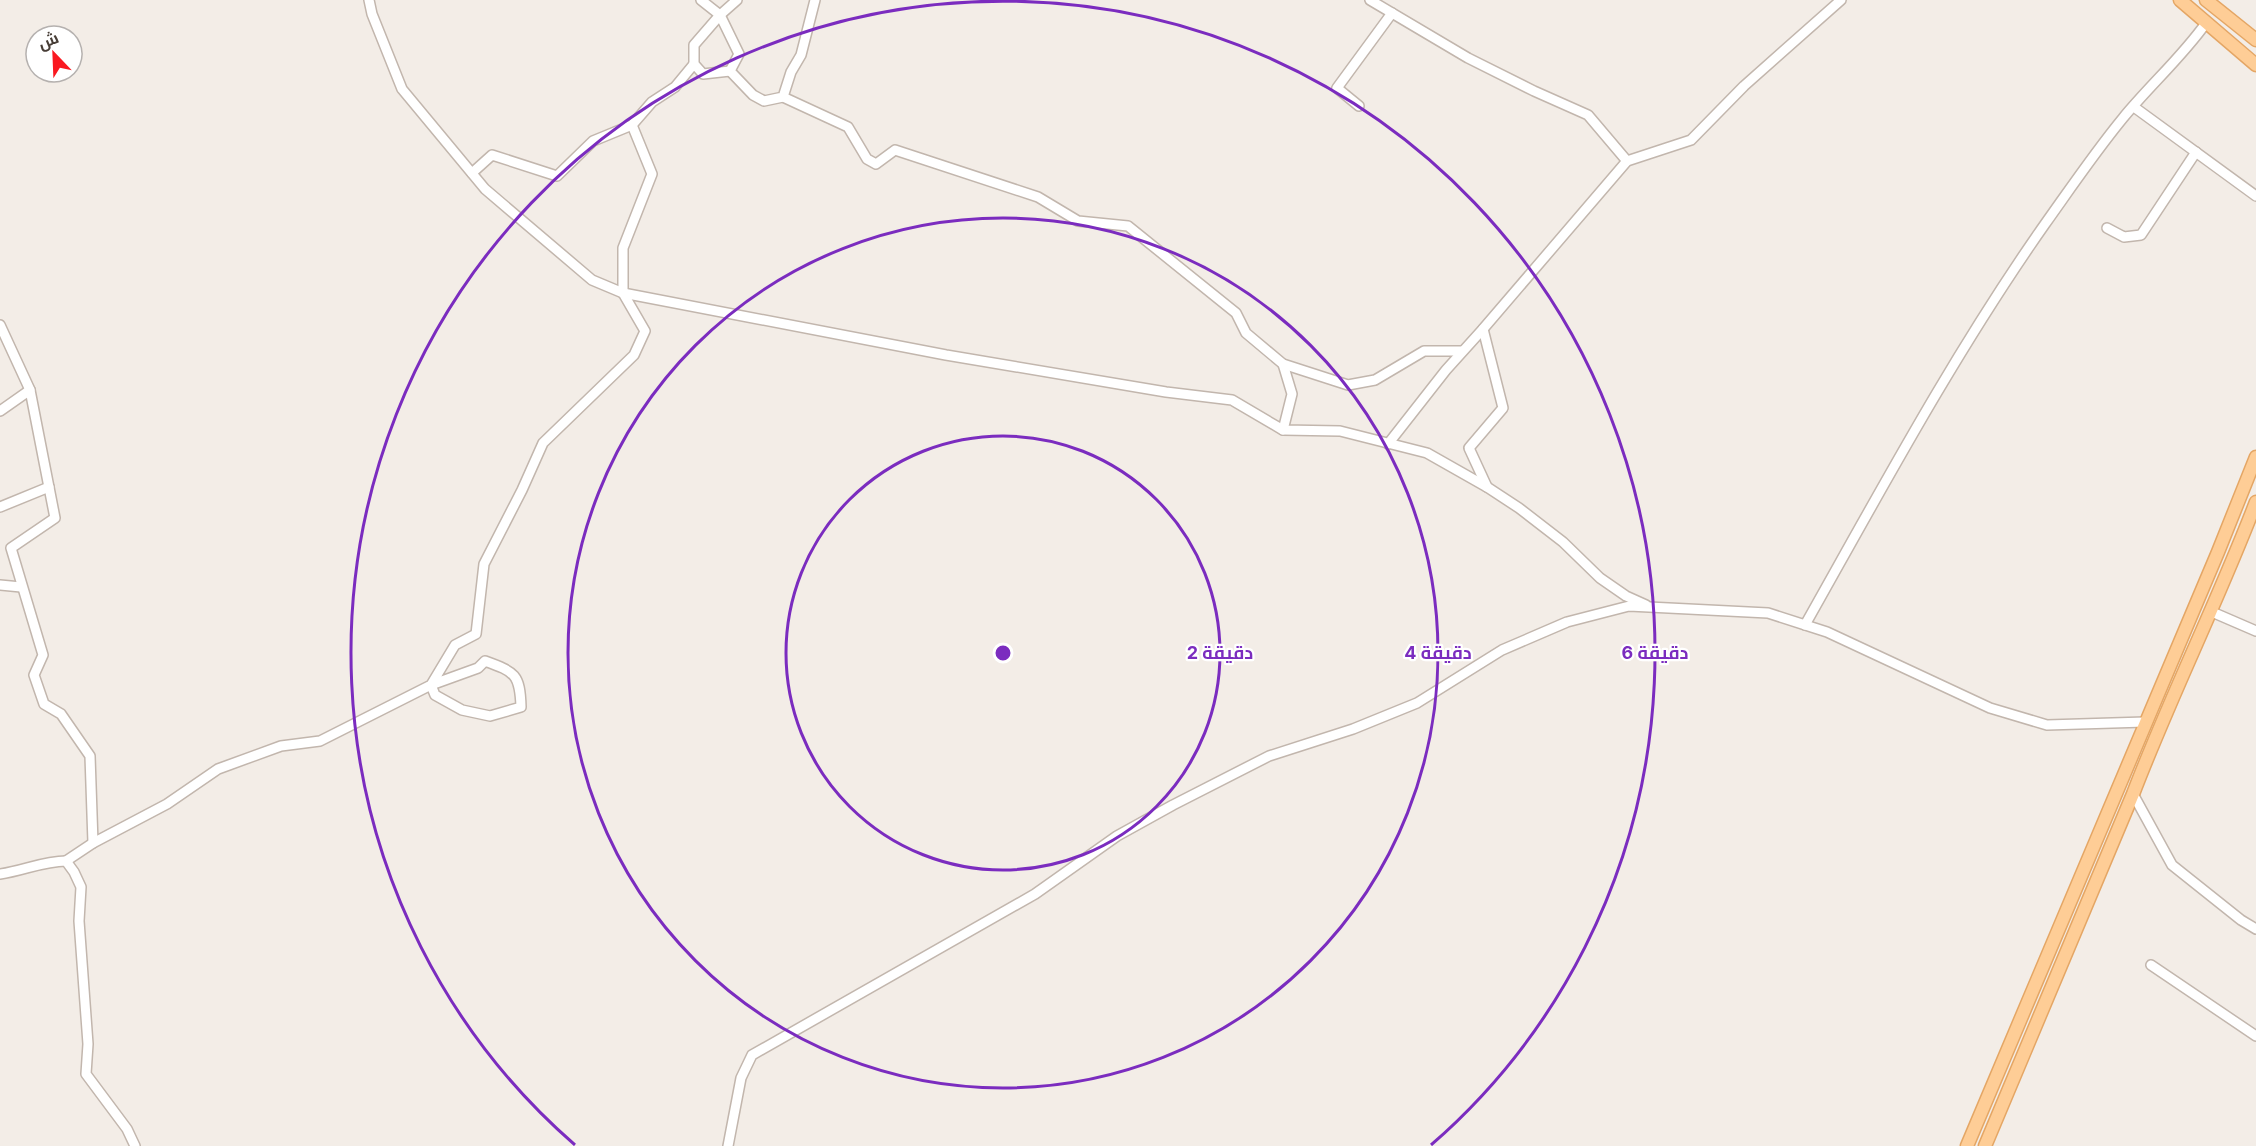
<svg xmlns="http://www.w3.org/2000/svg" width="2256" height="1146" viewBox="0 0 2256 1146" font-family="Inter,Cairo,sans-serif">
<rect width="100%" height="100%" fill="#f3ede7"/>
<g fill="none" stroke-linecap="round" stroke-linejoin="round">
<defs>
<g id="minor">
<path d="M 369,0 L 372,14 L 402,89 L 485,189 L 592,280 L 623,293 L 946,355 L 1166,392 L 1232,400 L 1283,430 L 1340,431 L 1427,453 L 1487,487 L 1519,508 L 1563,542 L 1600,578 L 1626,596 L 1646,605"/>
<path d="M 701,0 L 720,15 L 739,54 L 730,71 L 753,95 L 764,101 L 783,97 L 791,72 L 801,55 L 815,0"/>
<path d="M 1370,0 L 1468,58 L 1534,91 L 1588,115 L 1627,161"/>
<path d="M 730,71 L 703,74 L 694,64 L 694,45 L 720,15 L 737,0"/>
<path d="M 783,97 L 848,127 L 867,159 L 876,164 L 895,150 L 1038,197 L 1078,221 L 1128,226 L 1236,313 L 1246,333 L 1283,364 L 1348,385 L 1375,380 L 1424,351 L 1461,351"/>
<path d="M 1359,106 L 1337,88 L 1392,13"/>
<path d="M 2134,107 L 2256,196"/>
<path d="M 472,173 L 492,155 L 557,176 L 593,141 L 632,125 L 652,102 L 675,87 L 694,64"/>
<path d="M 2107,228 L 2124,237 L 2141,235 L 2196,152"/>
<path d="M 0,325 L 30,390 L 55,518 L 11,548 L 43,655 L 34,675 L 44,704 L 61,714 L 90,756 L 93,843"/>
<path d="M 1483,329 L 1503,408 L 1469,448 L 1487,487"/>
<path d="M 1283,364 L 1292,394 L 1283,430"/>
<path d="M 0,411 L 30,390"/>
<path d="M 1388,444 L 1446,370 L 1483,329 L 1627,161 L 1691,140 L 1744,86 L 1841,0"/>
<path d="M 0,507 L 49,487"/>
<path d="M 0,585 L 21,587"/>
<path d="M 2212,612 L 2256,631"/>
<path d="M 1805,625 C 1881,490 1955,352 2045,224 C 2070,189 2095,152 2123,118 C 2149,86 2182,57 2206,23"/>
<path d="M 2133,794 L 2172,865 L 2241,920 L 2256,929"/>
<path d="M 66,861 L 93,843 L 167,804 L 218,769 L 281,746 L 320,741 L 431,685 L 478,668 L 485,661 C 515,672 520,674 521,707 L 490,716 L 462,710 L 435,695 L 431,685 L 455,645 L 476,634 L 484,564 L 522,490 L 543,443 L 634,355 L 645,331 L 623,293 L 623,248 L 652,174 L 632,125"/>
<path d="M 0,874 C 23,871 43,861 66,861 L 74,872 L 81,887 L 79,921 L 88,1044 L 86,1074 L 127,1129 L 135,1146"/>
<path d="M 2151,965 L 2256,1036"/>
<path d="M 728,1146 L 741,1078 L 752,1055 L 1035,894 L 1117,836 L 1173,805 L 1269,756 L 1353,729 L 1417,703 L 1502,650 L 1567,622 L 1629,606 L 1768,613 L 1827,632 L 1990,708 L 2047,725 L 2145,722"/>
</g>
<g id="major">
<path d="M 2180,0 L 2256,65"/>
<path d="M 2206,0 L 2256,40"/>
<path d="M 1967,1146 L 2218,552 L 2256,457"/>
<path d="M 1985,1146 L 2133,794 C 2171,695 2218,601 2256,502"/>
</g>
</defs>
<use href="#minor" stroke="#c2b6ad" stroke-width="12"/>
<use href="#major" stroke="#e4a665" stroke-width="15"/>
<use href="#minor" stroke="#fff" stroke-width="9"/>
<use href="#major" stroke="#fecd96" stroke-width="12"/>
</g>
<g fill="none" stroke="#7b2cbf" stroke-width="3">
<circle cx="1003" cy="653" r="217"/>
<circle cx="1003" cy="653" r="435"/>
<path d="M575 1145A652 652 0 1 1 1431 1145"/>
</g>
<circle cx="1003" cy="653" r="9" fill="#7b2cbf" stroke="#fff" stroke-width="3"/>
<g font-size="18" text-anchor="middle" font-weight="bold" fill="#7b2cbf" stroke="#fff" stroke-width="4.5" stroke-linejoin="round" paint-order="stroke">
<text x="1220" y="659">2 دقيقة</text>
<text x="1438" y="659">4 دقيقة</text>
<text x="1655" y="659">6 دقيقة</text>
</g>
<g transform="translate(54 54) rotate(337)"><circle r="28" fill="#ffffff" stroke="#b5b1af" stroke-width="1.5"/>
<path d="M0-4.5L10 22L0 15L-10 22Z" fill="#fa1820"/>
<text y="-9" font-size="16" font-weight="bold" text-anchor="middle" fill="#473d36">ش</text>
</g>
</svg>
